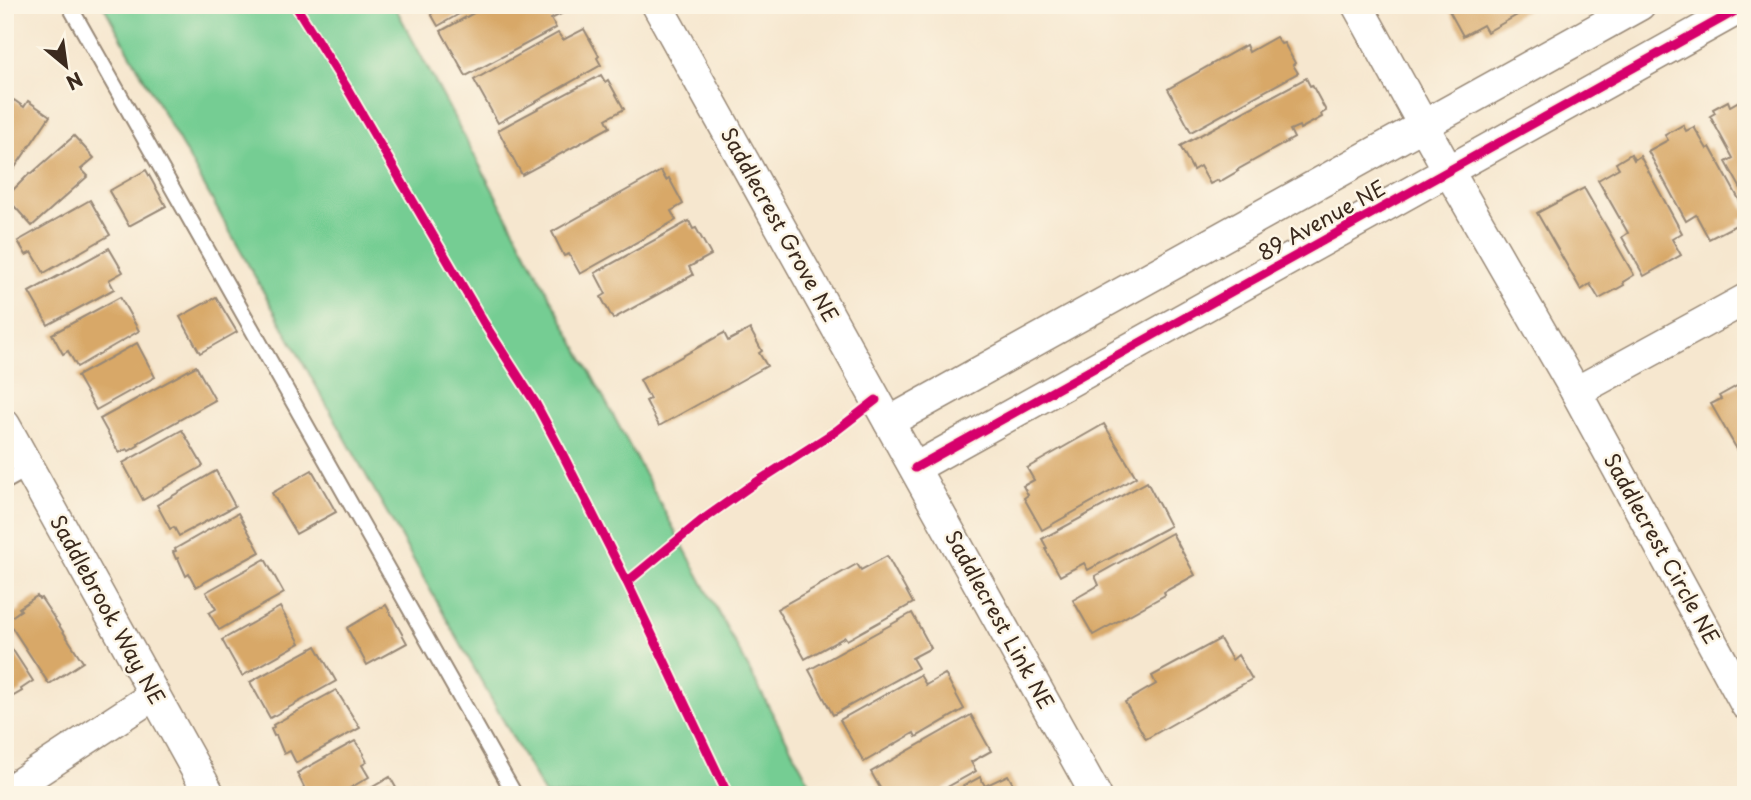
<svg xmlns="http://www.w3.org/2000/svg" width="1751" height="800" viewBox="0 0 1751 800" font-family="'Playpen Sans',sans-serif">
<rect width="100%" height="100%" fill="#fcf5e5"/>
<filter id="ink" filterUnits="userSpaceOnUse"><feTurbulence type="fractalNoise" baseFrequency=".0143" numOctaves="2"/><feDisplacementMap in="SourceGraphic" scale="14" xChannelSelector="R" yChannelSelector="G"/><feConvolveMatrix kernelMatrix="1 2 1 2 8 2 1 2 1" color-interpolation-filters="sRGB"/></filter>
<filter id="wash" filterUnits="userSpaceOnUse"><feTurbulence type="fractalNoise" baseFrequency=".00686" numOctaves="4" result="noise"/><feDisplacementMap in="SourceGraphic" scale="28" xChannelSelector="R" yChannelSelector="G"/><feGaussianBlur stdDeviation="1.57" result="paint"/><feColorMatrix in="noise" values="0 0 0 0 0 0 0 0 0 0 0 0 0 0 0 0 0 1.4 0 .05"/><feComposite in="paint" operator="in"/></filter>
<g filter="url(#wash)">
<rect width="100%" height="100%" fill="#f6e7cf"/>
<path fill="#75cd93" stroke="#587c58" stroke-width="2" d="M 103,5 L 394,5 L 816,795 L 545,795 Z"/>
<g id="blocks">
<g fill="#d8a868">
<path d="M 426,5 L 475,5 L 438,26 Z"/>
<path d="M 488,5 L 567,5 L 569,10 L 551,19 L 556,28 L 466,76 L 441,31 Z"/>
<path d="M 1446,5 L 1535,5 L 1487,32 L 1483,25 L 1463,36 Z"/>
<path d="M 584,29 L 599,56 L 597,58 L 601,65 L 498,123 L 474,80 L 558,33 L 563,40 Z"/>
<path d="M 1276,37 L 1281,44 L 1284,43 L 1295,63 L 1293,65 L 1298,73 L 1191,132 L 1168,89 L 1246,45 L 1249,52 Z"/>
<path d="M 601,75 L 605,82 L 608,80 L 624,109 L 606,119 L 610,127 L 522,175 L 498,130 Z"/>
<path d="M 1306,78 L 1310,86 L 1312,85 L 1326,111 L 1321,114 L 1322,117 L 1300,129 L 1299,126 L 1290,130 L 1294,138 L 1237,170 L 1238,171 L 1219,182 L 1218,180 L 1210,184 L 1200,166 L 1193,170 L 1180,146 Z"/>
<path d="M 1746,97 L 1746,198 L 1726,162 L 1733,158 L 1710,116 L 1715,113 L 1713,109 L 1728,101 L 1730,106 Z"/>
<path d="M 14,100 L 24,107 L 28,101 L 50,116 L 5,182 L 5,112 Z"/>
<path d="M 1683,125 L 1686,131 L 1694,127 L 1707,149 L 1710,147 L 1746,212 L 1746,216 L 1738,220 L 1740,223 L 1709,239 L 1696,215 L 1686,221 L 1648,151 L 1668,140 L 1665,135 Z"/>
<path d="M 74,136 L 94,158 L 81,169 L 88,176 L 32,226 L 6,197 L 30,173 L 31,174 Z"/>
<path d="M 1631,154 L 1634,160 L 1640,156 L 1682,233 L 1672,239 L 1681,255 L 1644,276 L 1622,237 L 1628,233 L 1598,180 L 1619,168 L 1616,163 Z"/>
<path d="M 146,170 L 166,206 L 129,226 L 109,191 Z"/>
<path d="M 661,171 L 666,180 L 669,178 L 683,204 L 671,211 L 676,220 L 580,274 L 569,254 L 564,256 L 552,232 Z"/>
<path d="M 1584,188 L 1634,275 L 1623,282 L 1624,285 L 1599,299 L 1590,284 L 1581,290 L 1537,213 Z"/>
<path d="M 90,200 L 110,235 L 44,273 L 32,252 L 26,255 L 18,241 Z"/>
<path d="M 689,221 L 693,229 L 696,228 L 711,255 L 689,267 L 693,275 L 613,319 L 601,297 L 606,294 L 595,273 Z"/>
<path d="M 109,248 L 123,272 L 109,280 L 114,289 L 48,325 L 29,292 Z"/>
<path d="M 120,297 L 139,331 L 77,367 L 68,351 L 63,354 L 52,334 Z"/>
<path d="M 216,297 L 237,332 L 200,353 L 180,317 Z"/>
<path d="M 750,329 L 762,351 L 759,353 L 767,366 L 659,426 L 646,401 L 650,399 L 640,380 L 724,333 L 728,341 Z"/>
<path d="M 137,343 L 155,377 L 96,410 L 77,376 Z"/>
<path d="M 196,366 L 215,400 L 138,443 L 139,445 L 129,451 L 127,449 L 119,453 L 100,419 Z"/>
<path d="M 1746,381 L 1746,465 L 1711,404 L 1721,399 L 1719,396 Z"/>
<path d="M 1104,424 L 1136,477 L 1042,530 L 1024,498 L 1028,495 L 1023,486 L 1034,480 L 1027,468 Z"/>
<path d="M 182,430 L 203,466 L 143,500 L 123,463 Z"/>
<path d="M 312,470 L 336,512 L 296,534 L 272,493 Z"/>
<path d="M 216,471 L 235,506 L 179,536 L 174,527 L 170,529 L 157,505 Z"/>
<path d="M 1147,482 L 1170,526 L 1088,570 L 1084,563 L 1060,576 L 1045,549 L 1047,548 L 1042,539 Z"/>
<path d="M 238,513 L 260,552 L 196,587 L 189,574 L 186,576 L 178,558 L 176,559 L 173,552 L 176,551 L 175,549 Z"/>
<path d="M 1172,533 L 1195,575 L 1164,592 L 1165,595 L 1093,635 L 1073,600 L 1099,585 L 1095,576 Z"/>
<path d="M 887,556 L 913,603 L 847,640 L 845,637 L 805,659 L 777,609 L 857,564 L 861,570 Z"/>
<path d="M 265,559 L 284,593 L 219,630 L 209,613 L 216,609 L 206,592 Z"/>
<path d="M 37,596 L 39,599 L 41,598 L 83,662 L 49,684 L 7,620 L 21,610 L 19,608 Z"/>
<path d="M 386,605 L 407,643 L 367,665 L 347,628 Z"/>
<path d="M 280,607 L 300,643 L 242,676 L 222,640 Z"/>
<path d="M 912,613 L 931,648 L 912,658 L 918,668 L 833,715 L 809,670 Z"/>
<path d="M 5,638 L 33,681 L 21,689 L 22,691 L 5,701 Z"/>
<path d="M 1220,639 L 1232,660 L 1238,655 L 1252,679 L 1146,739 L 1125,702 L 1156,684 L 1152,676 Z"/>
<path d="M 316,646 L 336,681 L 270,718 L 250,682 Z"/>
<path d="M 945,674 L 964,709 L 916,737 L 914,733 L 864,762 L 840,720 L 920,675 L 926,685 Z"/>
<path d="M 336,690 L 360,728 L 296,763 L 290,751 L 284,754 L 276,735 L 274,736 L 271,729 L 274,727 L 273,725 Z"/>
<path d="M 971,715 L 991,751 L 971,762 L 976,771 L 933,795 L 884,795 L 871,772 Z"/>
<path d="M 355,741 L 364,754 L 363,755 L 367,762 L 362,765 L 369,777 L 338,795 L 301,795 L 300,792 L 305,789 L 297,773 Z"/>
<path d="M 1008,775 L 1019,795 L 947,795 L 980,777 L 985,786 Z"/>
<path d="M 390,777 L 400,795 L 359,795 Z"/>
</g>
</g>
</g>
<g filter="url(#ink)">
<use href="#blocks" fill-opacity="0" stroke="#988876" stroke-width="2"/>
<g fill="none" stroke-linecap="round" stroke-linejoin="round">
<defs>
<g id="service">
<path d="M 69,5 L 515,795"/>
<path d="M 5,482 L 30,468"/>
</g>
<g id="minor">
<path d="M 657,5 L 1096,795"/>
<path d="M 1357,5 L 1448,170 L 1576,392 L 1746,705"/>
<path d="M 1576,392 L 1746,299"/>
<path d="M 889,422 L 1640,5"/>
<path d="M 5,425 L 210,795"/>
<path d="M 915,468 L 1746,5"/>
<path d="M 5,793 L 154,695"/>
</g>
</defs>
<use href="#service" stroke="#988876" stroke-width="18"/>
<use href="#minor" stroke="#988876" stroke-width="33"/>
<use href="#service" stroke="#fff" stroke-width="14"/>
<use href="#minor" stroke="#fff" stroke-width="30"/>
<defs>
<g id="cycleway">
<path d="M 295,5 L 347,88 L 484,323 L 536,404 L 560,449 L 627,582 L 728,795"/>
<path d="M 915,468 L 1746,5"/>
<path d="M 627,582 L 701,521 L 749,487 L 836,431 L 876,400"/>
</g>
</defs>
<use href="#cycleway" stroke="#fcf5e5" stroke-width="13"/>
<use href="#cycleway" stroke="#d6006c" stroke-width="9"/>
</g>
</g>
<g text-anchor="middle" stroke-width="5" stroke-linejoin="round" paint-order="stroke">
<g font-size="21" fill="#3b2a1e" stroke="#fcf5e5">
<text transform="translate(1322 221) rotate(-29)" y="7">89 Avenue NE</text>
<text transform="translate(779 225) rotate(61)" y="7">Saddlecrest Grove NE</text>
<text transform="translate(1661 549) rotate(61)" y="7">Saddlecrest Circle NE</text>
<text transform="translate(107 610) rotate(61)" y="7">Saddlebrook Way NE</text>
<text transform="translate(999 620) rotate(61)" y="7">Saddlecrest Link NE</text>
</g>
</g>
<rect width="1751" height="800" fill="none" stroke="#fcf5e5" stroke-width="28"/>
<g transform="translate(66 66) rotate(151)" stroke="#fcf5e5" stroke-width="5" paint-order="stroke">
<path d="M0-5L12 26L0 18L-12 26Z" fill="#3b2a1e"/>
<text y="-10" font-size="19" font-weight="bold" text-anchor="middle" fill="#3b2a1e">N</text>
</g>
</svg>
